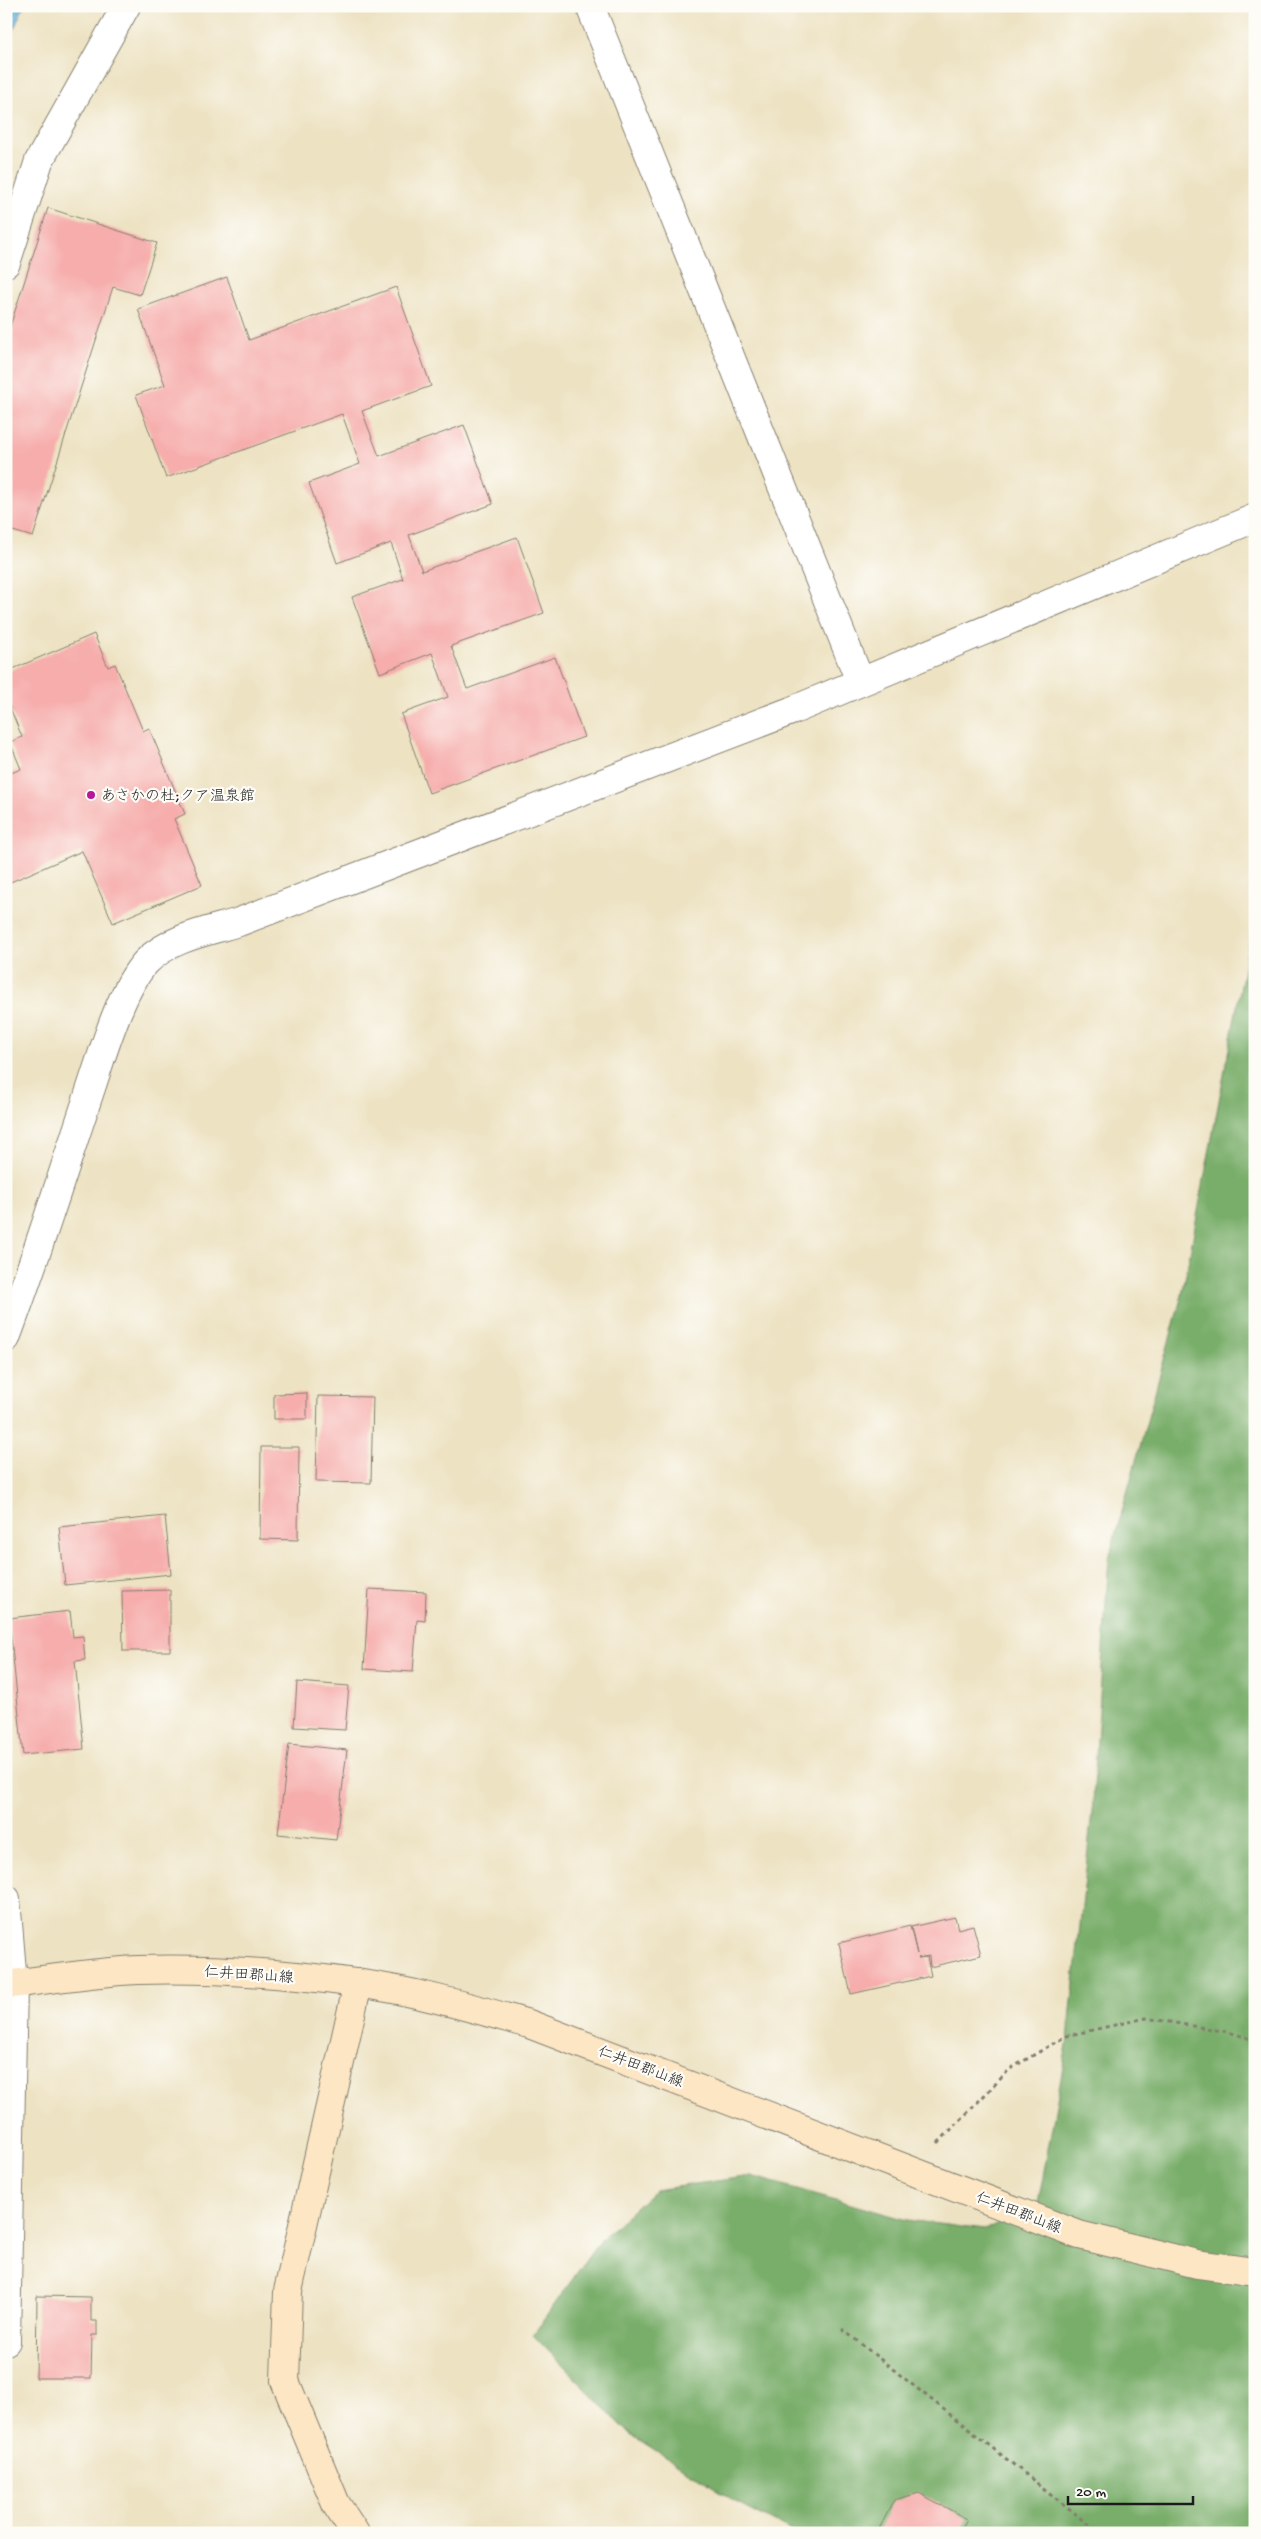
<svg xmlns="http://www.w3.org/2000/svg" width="1261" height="2539" viewBox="0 0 1261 2539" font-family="'Gochi Hand','Klee One',sans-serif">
<rect width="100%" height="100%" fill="#fdfcf7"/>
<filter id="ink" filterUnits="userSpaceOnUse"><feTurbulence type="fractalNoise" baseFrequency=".02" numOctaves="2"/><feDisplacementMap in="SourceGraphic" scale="10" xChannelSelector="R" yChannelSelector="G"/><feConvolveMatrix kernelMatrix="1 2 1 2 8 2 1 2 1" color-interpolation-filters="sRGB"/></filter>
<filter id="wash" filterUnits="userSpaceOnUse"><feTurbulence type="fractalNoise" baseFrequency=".0096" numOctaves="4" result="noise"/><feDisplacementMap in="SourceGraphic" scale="20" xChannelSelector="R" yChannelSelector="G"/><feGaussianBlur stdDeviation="1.12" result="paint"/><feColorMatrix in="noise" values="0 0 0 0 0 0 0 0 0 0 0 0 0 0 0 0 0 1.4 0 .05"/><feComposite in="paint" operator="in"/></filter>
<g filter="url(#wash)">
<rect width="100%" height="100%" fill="#ede2c2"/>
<path fill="#79ae6a" stroke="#4a6543" d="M 1255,912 L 1255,2533 L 796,2533 L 733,2500 L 630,2434 L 533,2335 L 601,2239 L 655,2190 L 751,2176 L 907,2220 L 985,2230 L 1038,2204 L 1068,2039 L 1093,1802 L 1109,1558 L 1182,1295 Z"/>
<path fill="#5badd6" stroke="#3c6479" d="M 6,6 L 24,6 L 6,46 Z"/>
<g id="blocks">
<g fill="#f6adac">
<path d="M 48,208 L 157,243 L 140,295 L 113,287 L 33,537 L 6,529 L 6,339 Z"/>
<path d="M 227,277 L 249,340 L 396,287 L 431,386 L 362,411 L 379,456 L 464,425 L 493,504 L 409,535 L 422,571 L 517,537 L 544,613 L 451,646 L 467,689 L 555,657 L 584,737 L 429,793 L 401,714 L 448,697 L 432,653 L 380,673 L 352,597 L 403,579 L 391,543 L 337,563 L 309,483 L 360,464 L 342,414 L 166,478 L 136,395 L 165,385 L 138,309 Z"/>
<path d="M 94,634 L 108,667 L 115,664 L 143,731 L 149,728 L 185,814 L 174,819 L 202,885 L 113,923 L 82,851 L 6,884 L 6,775 L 21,769 L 10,742 L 22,737 L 6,698 L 6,672 Z"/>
<path d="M 307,1393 L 307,1419 L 274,1419 L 274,1394 Z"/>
<path d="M 318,1396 L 373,1397 L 371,1483 L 316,1482 Z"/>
<path d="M 261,1447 L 299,1447 L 298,1540 L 260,1539 Z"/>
<path d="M 165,1516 L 171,1574 L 65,1585 L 59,1527 Z"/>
<path d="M 369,1589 L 426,1592 L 425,1621 L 417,1620 L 413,1672 L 364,1669 Z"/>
<path d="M 170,1590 L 170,1651 L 123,1651 L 122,1591 Z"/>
<path d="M 70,1611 L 73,1637 L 83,1636 L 85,1660 L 75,1661 L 84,1749 L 23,1755 L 9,1618 Z"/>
<path d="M 297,1682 L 349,1686 L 345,1730 L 294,1727 Z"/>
<path d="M 289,1744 L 347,1750 L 336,1840 L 278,1834 Z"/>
<path d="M 955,1917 L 958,1929 L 973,1925 L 981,1955 L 930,1967 L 929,1956 L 918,1958 L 927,1957 L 931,1976 L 851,1994 L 839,1943 L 910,1926 L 917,1954 L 911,1927 Z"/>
<path d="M 37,2296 L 91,2297 L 91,2321 L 97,2321 L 97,2335 L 92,2335 L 91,2378 L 36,2378 Z"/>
<path d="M 919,2493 L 967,2519 L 959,2533 L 877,2533 L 894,2500 Z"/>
</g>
</g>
</g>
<g filter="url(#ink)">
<use href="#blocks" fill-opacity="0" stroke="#847f6f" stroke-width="1"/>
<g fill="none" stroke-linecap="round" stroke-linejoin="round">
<defs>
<g id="street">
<path d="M 590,6 L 860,681"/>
<path d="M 6,263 L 39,161 L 126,6"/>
<path d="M 6,1338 C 36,1258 62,1175 89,1094 C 102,1056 120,990 146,962 C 169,938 209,931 239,922 L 791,711 L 1255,518"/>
<path d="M 6,1899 L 13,1984 L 6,2341"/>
</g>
<g id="secondary">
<path d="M 6,1985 C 50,1979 94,1972 138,1970 C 210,1968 284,1973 356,1983 C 415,1991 472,2008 529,2024 L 1079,2235 L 1197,2264 L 1255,2272"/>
<path d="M 355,2533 L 336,2504 L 285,2381 L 288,2291 L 358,1983"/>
</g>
</defs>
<use href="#street" stroke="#847f6f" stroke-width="30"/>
<use href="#secondary" stroke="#847f6f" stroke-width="30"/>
<g stroke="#847f6f" stroke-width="3" stroke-dasharray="4 4" stroke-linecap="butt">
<path d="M 938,2143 L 1010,2069 L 1066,2036 L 1146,2018 L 1228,2032 L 1255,2040"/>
<path d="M 842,2329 L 1100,2533"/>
</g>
<use href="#street" stroke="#fff" stroke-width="28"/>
<use href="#secondary" stroke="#fce6c4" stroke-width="28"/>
</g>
</g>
<circle fill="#b5179e" stroke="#fdfcf7" stroke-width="2" cx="91" cy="795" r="5"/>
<g text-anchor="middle" stroke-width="4.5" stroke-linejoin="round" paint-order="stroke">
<g font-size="15" fill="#1c1c1c" stroke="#fdfcf7" text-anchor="start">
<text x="101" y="800">あさかの杜;クア温泉館</text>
</g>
<g font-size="15" fill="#1c1c1c" stroke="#fdfcf7">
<text transform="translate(249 1974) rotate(4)" y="5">仁井田郡山線</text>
<text transform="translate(641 2066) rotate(21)" y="5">仁井田郡山線</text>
<text transform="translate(1019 2212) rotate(21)" y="5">仁井田郡山線</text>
</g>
</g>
<rect width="1261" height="2539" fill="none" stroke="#fdfcf7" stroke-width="25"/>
<path d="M1068 2496v8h125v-8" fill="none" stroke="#1c1c1c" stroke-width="2.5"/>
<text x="1076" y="2496" font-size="15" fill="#1c1c1c" stroke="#fdfcf7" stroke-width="4" paint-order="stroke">20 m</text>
</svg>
